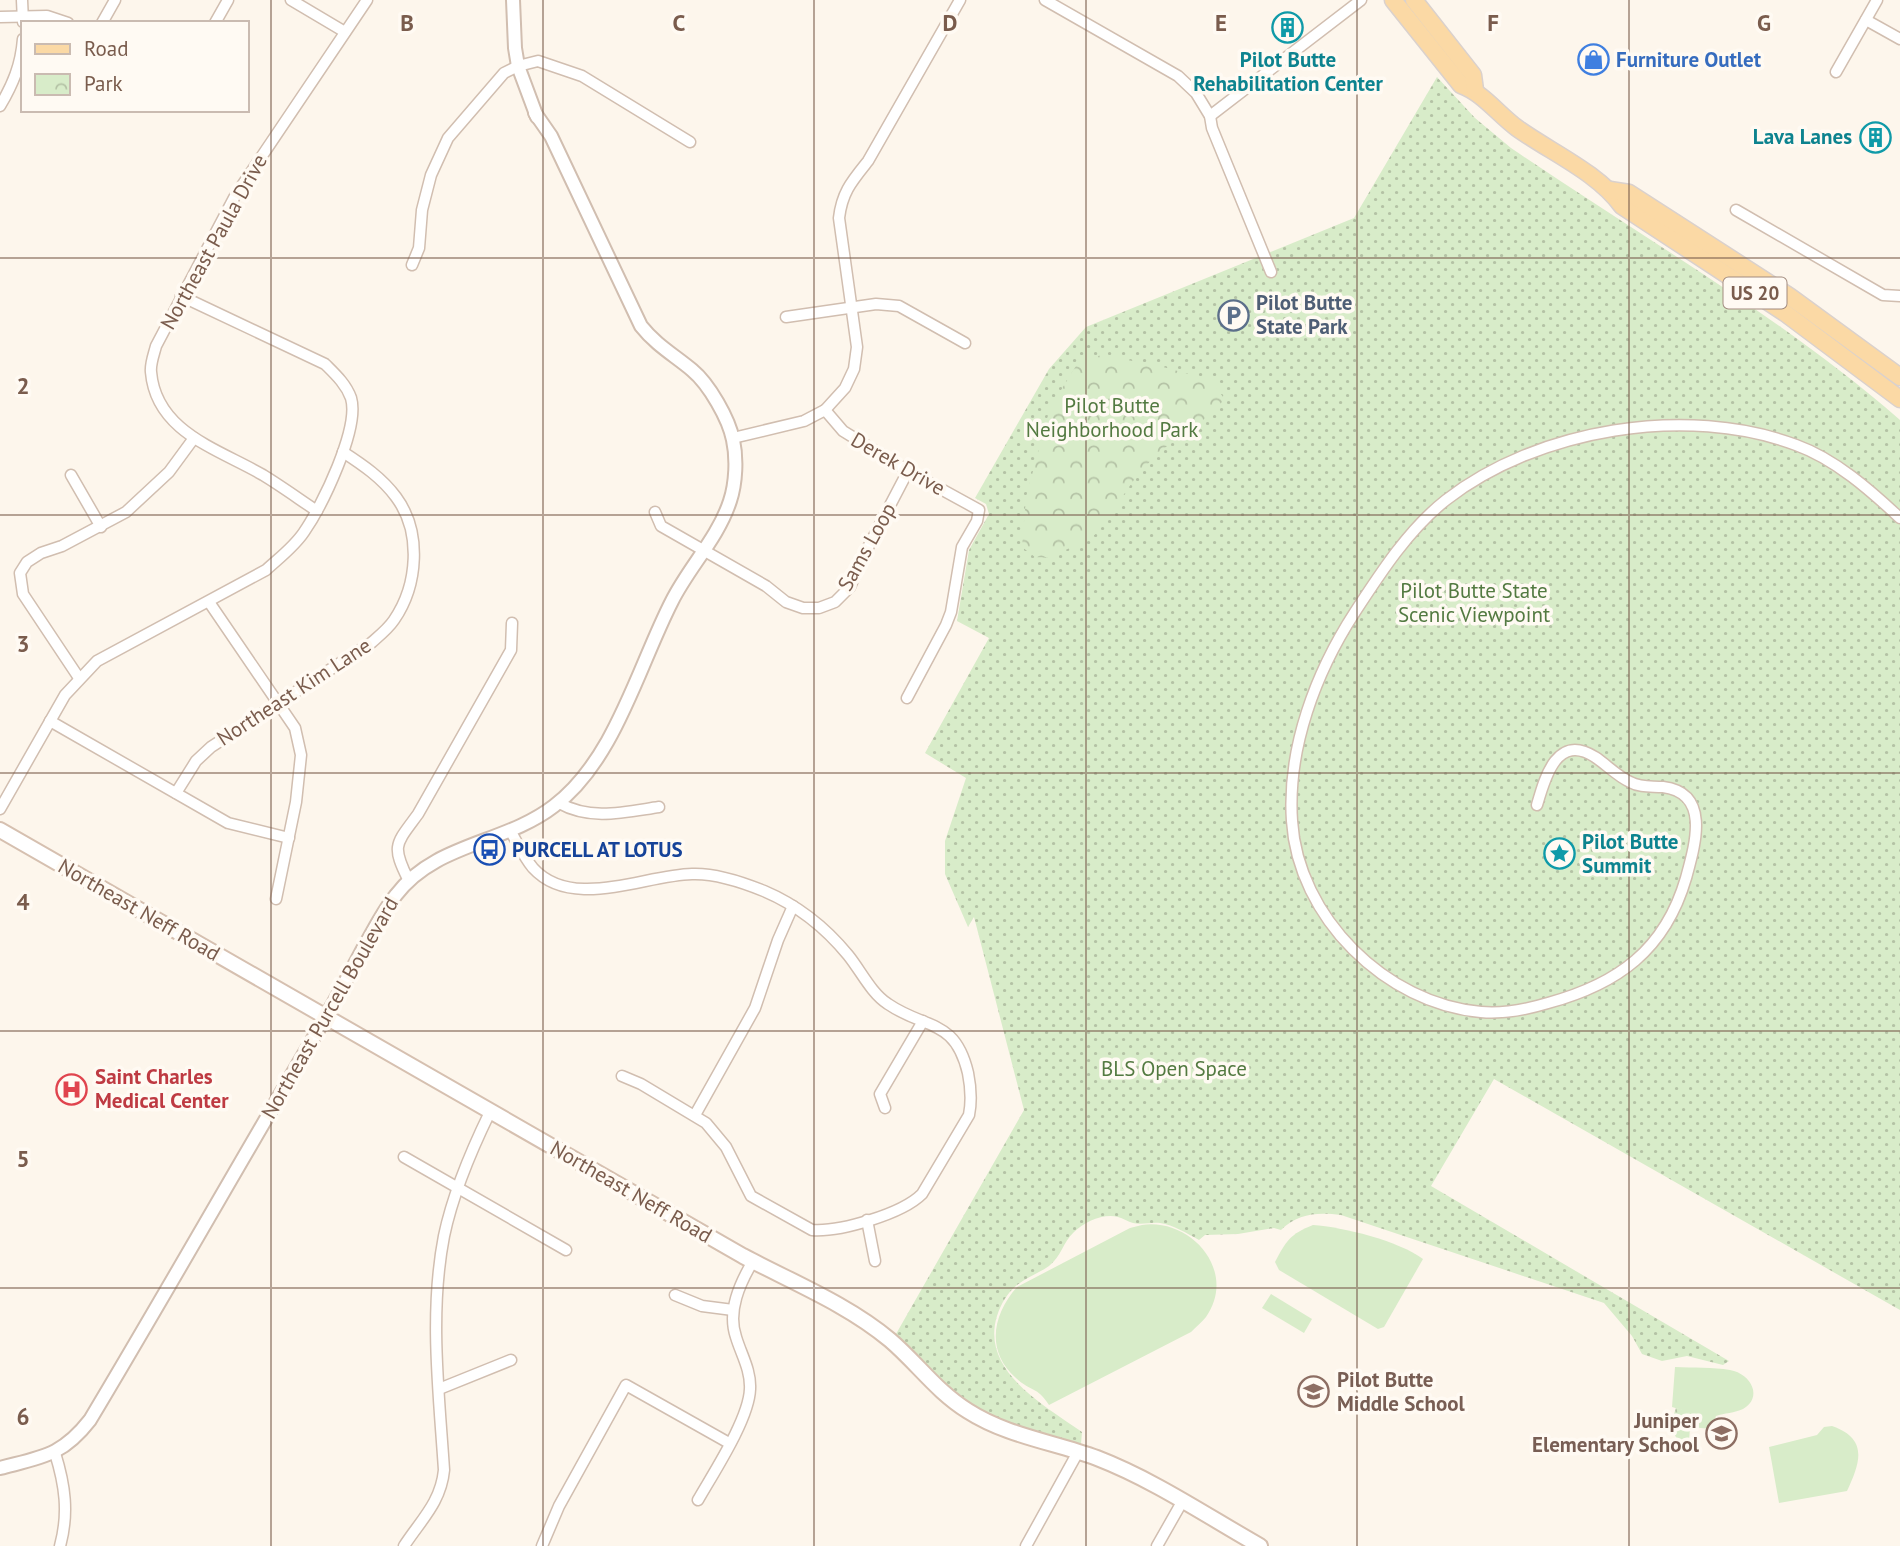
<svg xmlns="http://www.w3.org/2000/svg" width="1900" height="1546" viewBox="0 0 1900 1546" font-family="'PT Sans',sans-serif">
<defs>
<pattern id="grass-dots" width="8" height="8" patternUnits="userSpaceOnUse" patternTransform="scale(1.75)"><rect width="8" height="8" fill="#d8ecc9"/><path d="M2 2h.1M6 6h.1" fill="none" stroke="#b4c2a5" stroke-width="1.8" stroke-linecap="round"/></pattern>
<pattern id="park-crowns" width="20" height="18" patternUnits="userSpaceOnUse" patternTransform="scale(1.75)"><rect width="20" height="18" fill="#d8ecc9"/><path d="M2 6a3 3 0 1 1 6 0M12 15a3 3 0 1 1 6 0" fill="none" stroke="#b4c2a5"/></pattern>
</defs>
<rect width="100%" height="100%" fill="#fdf6ec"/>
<path fill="url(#grass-dots)" d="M 1437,77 L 1475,118 L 1511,148 C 1641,237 1781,316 1900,420 L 1900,1310 L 1494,1079 L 1431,1186 L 1729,1361 L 1723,1365 L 1687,1356 L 1662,1361 L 1642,1354 L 1632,1336 L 1604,1303 L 1341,1215 C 1318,1212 1298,1213 1281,1230 L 1274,1228 L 1238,1234 L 1205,1235 L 1199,1240 C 1186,1233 1174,1225 1160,1223 C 1151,1222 1142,1225 1133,1223 C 1128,1222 1123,1218 1118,1217 C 1104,1213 1084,1222 1074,1232 C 1063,1242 1061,1257 1049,1266 C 1039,1273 1027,1277 1017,1285 C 1007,1293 1001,1304 997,1316 C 980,1371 1045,1406 1082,1432 L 1081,1444 C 1047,1433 1009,1425 977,1408 C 950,1393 919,1356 896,1334 L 1024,1110 L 974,917 L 968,927 L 945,874 L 945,841 L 966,778 L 925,753 L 989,638 L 957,621 L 969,550 L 989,514 L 986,504 L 975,498 L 1049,369 L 1086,327 L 1354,218 Z"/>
<g fill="url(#park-crowns)">
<path d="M 1102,355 L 1163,367 L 1211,380 L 1223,397 L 1223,401 L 1203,420 L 1159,452 L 1138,474 L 1098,532 L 1093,536 L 1050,558 L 1035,557 L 1022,547 L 1026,497 L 1050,408 L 1079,361 Z"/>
<path d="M 1676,1408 L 1689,1411 C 1688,1421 1691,1429 1689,1439 L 1679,1442 C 1671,1431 1671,1421 1676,1408 Z"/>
</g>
<g fill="#d8ecc9">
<path d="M 1142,1225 C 1191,1218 1238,1271 1206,1317 C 1202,1322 1196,1327 1191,1332 L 1049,1405 C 1037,1386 1031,1392 1016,1378 C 985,1351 993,1314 1017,1287 L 1130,1228 Z"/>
<path d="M 1313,1225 C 1343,1227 1399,1241 1423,1259 L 1384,1327 L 1378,1329 L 1279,1270 L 1275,1262 C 1286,1241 1290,1234 1313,1225 Z"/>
<path d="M 1271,1294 L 1312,1319 L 1304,1333 L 1262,1308 Z"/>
<path d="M 1675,1367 C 1693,1368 1713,1367 1730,1370 C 1752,1374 1763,1398 1743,1409 C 1735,1413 1724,1413 1716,1416 L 1711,1429 L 1691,1427 L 1689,1412 L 1672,1407 Z"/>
<path d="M 1832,1426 C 1869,1439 1860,1463 1847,1491 L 1779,1503 L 1769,1447 L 1817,1435 L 1824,1427 Z"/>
</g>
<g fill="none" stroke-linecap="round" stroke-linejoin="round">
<defs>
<g id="minor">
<path d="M 22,0 L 23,22"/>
<path d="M 291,0 L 345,32"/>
<path d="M 1045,0 L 1178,76 L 1196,93 L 1210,116 L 1212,128 L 1271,272"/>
<path d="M 0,17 L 47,16 L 68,23"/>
<path d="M 1866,20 L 1900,39"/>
<path d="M 102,23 L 115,0"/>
<path d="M 215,23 L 228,0"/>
<path d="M 1836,72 L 1877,0"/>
<path d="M 0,106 C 13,84 21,65 23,39"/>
<path d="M 1210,116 L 1361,0"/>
<path d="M 1736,210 L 1883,295 L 1900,296"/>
<path d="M 412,265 L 419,248 L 422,210 L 431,175 L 448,138 L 504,73 L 518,66 L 538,61 L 582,76 L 690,142"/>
<path d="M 786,317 L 876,304 L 899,306 L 965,343"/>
<path d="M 825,410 L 843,431 L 908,471 L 979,510 L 977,521 L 962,547 L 951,612 L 946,625 L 907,698"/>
<path d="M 733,438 L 804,421 L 825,410 L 845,388 L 854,369 L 857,347 L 839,218 C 842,192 852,181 868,161 L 960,0"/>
<path d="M 71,475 L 101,527"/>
<path d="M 317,511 C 299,499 281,486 263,475 C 218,449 156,432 151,372 C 150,364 154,354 156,346 L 235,196 L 367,0"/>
<path d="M 655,512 L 661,526 L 766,586 L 786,602 L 803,608 L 819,608 L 835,602 L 850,587 L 863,557 L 908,471"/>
<path d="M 209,602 L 295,728 L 301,755 L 296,802 L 276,899"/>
<path d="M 79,678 L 23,594 L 20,573 L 27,562 L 41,553 L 62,546 L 126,512 L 169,472 L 194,438"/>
<path d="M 50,721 L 228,823 L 289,838"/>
<path d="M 176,793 L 196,761 L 211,747 L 371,643 C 379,636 388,629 394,620 C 418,585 422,532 396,497 C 382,478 363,465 343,452"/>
<path d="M 559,803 C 591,821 625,812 659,807"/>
<path d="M 1537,805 C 1545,777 1557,733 1595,757 C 1607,765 1617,776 1630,782 C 1641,788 1651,786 1663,787 C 1711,793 1695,845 1686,878 C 1665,950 1618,984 1548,1003 C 1528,1009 1502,1014 1481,1012 C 1386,1004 1298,917 1292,821 C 1287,748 1316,672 1355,612 C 1381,572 1409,529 1446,500 C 1537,429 1687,404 1796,445 C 1835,459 1870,490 1900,518"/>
<path d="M 0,809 L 65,695 L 97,661 L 266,570 C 279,558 294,547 304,532 C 322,506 360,428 351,398 C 346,384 335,374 325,364 L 181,296"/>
<path d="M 511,832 C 518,844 524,857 533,868 C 572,911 644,875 692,874 C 716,873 742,882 764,891 C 797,905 825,927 848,955 C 861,971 871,993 888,1004 C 926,1030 955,1018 968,1073 C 971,1088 972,1100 969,1115 L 922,1194 C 902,1214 840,1232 812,1230 L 751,1196 L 726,1147 L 706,1123 L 641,1084 L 622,1076"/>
<path d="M 408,879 C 391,845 396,844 418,814 L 511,650 L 512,623"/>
<path d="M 885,1108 L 880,1094 L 923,1021"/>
<path d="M 695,1115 L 755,1008 L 778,940 L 793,906"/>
<path d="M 404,1157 L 566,1250"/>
<path d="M 867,1220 L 875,1261"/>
<path d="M 675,1295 L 702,1306 L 733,1310"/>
<path d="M 439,1389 L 511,1360"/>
<path d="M 55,1453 C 65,1485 69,1513 60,1546"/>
<path d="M 698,1500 C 714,1472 749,1419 750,1389 C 751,1370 741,1354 736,1337 C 727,1311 740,1283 753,1261"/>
<path d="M 404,1546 C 421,1520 441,1502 444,1470 C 439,1393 429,1313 444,1236 C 453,1193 471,1151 490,1112"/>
<path d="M 542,1546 L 559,1506 L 626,1385 L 729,1443"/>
<path d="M 1026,1546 L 1078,1452"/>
<path d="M 1157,1546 L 1182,1502"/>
</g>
<g id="tertiary">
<path d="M 513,0 L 515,48 L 518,66 L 537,117"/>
<path d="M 0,1468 C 42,1457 62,1456 90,1420 C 166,1293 239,1164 314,1037 C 332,1007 348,977 364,947 C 374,930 383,911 396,895 C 435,843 505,844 554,806 C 615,760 638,667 672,601 C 689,567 718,538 730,501 C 736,483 737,458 733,440 C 729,419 709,384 692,370 C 674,355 656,345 641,326 L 551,136 L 535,113"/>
</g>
<path id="secondary" d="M 0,830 L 743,1256 C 792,1282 847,1304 890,1340 C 917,1363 937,1392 968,1411 C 1007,1436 1054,1442 1097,1458 C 1154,1480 1207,1516 1260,1546"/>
<g id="primary">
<path d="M 1393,0 L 1461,85 C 1483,93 1498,114 1517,128 C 1552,153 1597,172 1622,206 L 1785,313 L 1900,399"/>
<path d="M 1414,0 L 1473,75 L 1475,90"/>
<path d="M 1610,190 L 1629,193 L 1789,296 L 1900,377"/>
</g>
</defs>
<use href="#minor" stroke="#d1beb0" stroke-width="13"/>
<use href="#tertiary" stroke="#d1beb0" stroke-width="16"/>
<use href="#secondary" stroke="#d6c0b0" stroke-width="18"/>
<use href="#primary" stroke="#dad1cd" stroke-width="19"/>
<use href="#minor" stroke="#fff" stroke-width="10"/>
<use href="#tertiary" stroke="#fff" stroke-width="12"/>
<use href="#secondary" stroke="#fff" stroke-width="14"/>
<use href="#primary" stroke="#fbd9a5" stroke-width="16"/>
</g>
<path fill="none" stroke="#7a5c4d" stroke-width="2" stroke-opacity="0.55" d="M 271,0 L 271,1546M 543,0 L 543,1546M 814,0 L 814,1546M 1086,0 L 1086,1546M 1357,0 L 1357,1546M 1629,0 L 1629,1546M 0,258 L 1900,258M 0,515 L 1900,515M 0,773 L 1900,773M 0,1031 L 1900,1031M 0,1288 L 1900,1288"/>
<defs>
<symbol id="building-ring" viewBox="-11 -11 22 22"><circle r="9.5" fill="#fffaf3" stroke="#0f9aa8" stroke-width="1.5"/><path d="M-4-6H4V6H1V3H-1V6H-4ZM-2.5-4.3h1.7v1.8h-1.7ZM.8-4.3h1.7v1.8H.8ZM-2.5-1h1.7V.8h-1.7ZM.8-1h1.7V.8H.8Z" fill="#0f9aa8"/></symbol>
<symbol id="shop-ring" viewBox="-11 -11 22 22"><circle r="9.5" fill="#fffaf3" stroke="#3f7fe0" stroke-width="1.5"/><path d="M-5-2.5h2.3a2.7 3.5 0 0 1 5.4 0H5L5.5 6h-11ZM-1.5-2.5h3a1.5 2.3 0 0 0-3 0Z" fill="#3f7fe0"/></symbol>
<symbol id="parking-ring" viewBox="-11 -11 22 22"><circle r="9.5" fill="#fffaf3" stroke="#5c6f8a" stroke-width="1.5"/><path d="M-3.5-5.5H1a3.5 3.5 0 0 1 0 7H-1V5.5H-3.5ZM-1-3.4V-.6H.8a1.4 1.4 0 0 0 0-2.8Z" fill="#5c6f8a"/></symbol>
<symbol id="bus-ring" viewBox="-11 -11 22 22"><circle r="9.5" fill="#fffaf3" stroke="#1a4fb4" stroke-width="1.5"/><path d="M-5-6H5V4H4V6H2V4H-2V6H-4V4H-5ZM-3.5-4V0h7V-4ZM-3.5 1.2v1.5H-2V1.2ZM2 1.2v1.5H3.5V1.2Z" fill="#1a4fb4"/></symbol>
<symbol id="sight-ring" viewBox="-11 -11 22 22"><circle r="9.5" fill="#fffaf3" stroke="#0f9aa8" stroke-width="1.5"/><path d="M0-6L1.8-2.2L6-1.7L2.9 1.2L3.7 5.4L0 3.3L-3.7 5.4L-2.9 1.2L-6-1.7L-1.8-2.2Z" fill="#0f9aa8"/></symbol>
<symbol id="hospital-ring" viewBox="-11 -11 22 22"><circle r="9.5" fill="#fffaf3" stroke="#e0444e" stroke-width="1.5"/><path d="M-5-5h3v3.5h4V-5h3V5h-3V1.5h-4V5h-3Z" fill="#e0444e"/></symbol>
<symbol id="school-ring" viewBox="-11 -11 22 22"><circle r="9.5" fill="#fffaf3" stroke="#8d6e63" stroke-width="1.5"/><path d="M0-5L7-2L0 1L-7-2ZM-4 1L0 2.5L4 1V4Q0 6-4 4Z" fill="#8d6e63"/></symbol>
</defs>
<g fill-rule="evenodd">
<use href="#building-ring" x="1270" y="10" width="35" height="35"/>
<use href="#shop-ring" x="1576" y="42" width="35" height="35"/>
<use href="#building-ring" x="1858" y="120" width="35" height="35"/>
<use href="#parking-ring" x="1216" y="298" width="35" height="35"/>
<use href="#bus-ring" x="472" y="832" width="35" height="35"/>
<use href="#sight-ring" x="1542" y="836" width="35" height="35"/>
<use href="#hospital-ring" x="54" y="1072" width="35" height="35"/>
<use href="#school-ring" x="1296" y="1374" width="35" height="35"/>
<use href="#school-ring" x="1704" y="1416" width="35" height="35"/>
</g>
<g text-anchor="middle" stroke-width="7" stroke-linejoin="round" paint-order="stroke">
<rect fill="#fffaf3" stroke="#a28b7f" stroke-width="2" x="1723.5" y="277.5" width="63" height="31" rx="5"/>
<g font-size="19" font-weight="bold" fill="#7a5c4d">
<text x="1755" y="300">US 20</text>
</g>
<g font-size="21" font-weight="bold" fill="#0d838f" stroke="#fffaf3">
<text x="1288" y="67">Pilot Butte<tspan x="1288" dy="24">Rehabilitation Center</tspan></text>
<text x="1852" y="144" text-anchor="end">Lava Lanes</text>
<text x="1582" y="849" text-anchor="start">Pilot Butte<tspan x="1582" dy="24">Summit</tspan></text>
</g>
<g font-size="21" font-weight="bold" fill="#366cbe" stroke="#fffaf3" text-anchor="start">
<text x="1616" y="67">Furniture Outlet</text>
</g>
<g font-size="21" fill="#7a5c4d" stroke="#fffaf3">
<text transform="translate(214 242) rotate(-61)" y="7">Northeast Paula Drive</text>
<text transform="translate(898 464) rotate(30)" y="7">Derek Drive</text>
<text transform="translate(867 547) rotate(-61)" y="7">Sams Loop</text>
<text transform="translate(294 692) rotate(-33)" y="7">Northeast Kim Lane</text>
<text transform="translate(139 910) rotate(30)" y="7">Northeast Neff Road</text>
<text transform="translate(330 1008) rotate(-60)" y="7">Northeast Purcell Boulevard</text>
<text transform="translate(631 1192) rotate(30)" y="7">Northeast Neff Road</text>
</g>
<g font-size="21" font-weight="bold" fill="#4e5e75" stroke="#fffaf3" text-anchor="start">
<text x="1256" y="310">Pilot Butte<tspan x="1256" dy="24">State Park</tspan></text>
</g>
<g font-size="21" fill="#537a41" stroke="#fffaf3">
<text x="1112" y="413">Pilot Butte<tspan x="1112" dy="24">Neighborhood Park</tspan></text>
<text x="1474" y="598">Pilot Butte State<tspan x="1474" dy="24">Scenic Viewpoint</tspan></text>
<text x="1174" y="1076">BLS Open Space</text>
</g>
<g font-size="21" font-weight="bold" fill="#164399" stroke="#fffaf3" text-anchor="start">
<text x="512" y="857">PURCELL AT LOTUS</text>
</g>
<g font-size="21" font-weight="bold" fill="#be3a42" stroke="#fffaf3" text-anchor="start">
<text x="95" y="1084">Saint Charles<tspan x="95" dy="24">Medical Center</tspan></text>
</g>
<g font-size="21" font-weight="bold" fill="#785e54" stroke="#fffaf3" text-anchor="start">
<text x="1337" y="1387">Pilot Butte<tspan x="1337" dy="24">Middle School</tspan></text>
<text x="1699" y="1428" text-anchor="end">Juniper<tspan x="1699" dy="24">Elementary School</tspan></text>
</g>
</g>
<g font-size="23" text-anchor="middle" font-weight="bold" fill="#7a5c4d" stroke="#fffaf3" stroke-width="7" stroke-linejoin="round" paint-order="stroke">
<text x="407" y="31">B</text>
<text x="679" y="31">C</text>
<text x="950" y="31">D</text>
<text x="1221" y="31">E</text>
<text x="1493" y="31">F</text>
<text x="1764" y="31">G</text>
<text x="23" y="394">2</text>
<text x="23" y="652">3</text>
<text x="23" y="910">4</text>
<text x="23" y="1167">5</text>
<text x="23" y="1425">6</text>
</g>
<rect x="21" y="21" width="228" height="91" fill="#fffaf3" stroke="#cabbb1" stroke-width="2"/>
<rect x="35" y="44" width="35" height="10" fill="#fbd9a5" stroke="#cabbb1" stroke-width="2"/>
<text x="84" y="56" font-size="21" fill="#7a5c4d">Road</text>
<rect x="35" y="74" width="35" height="21" fill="url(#park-crowns)" stroke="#cabbb1" stroke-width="2"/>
<text x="84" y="91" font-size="21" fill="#7a5c4d">Park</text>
</svg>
